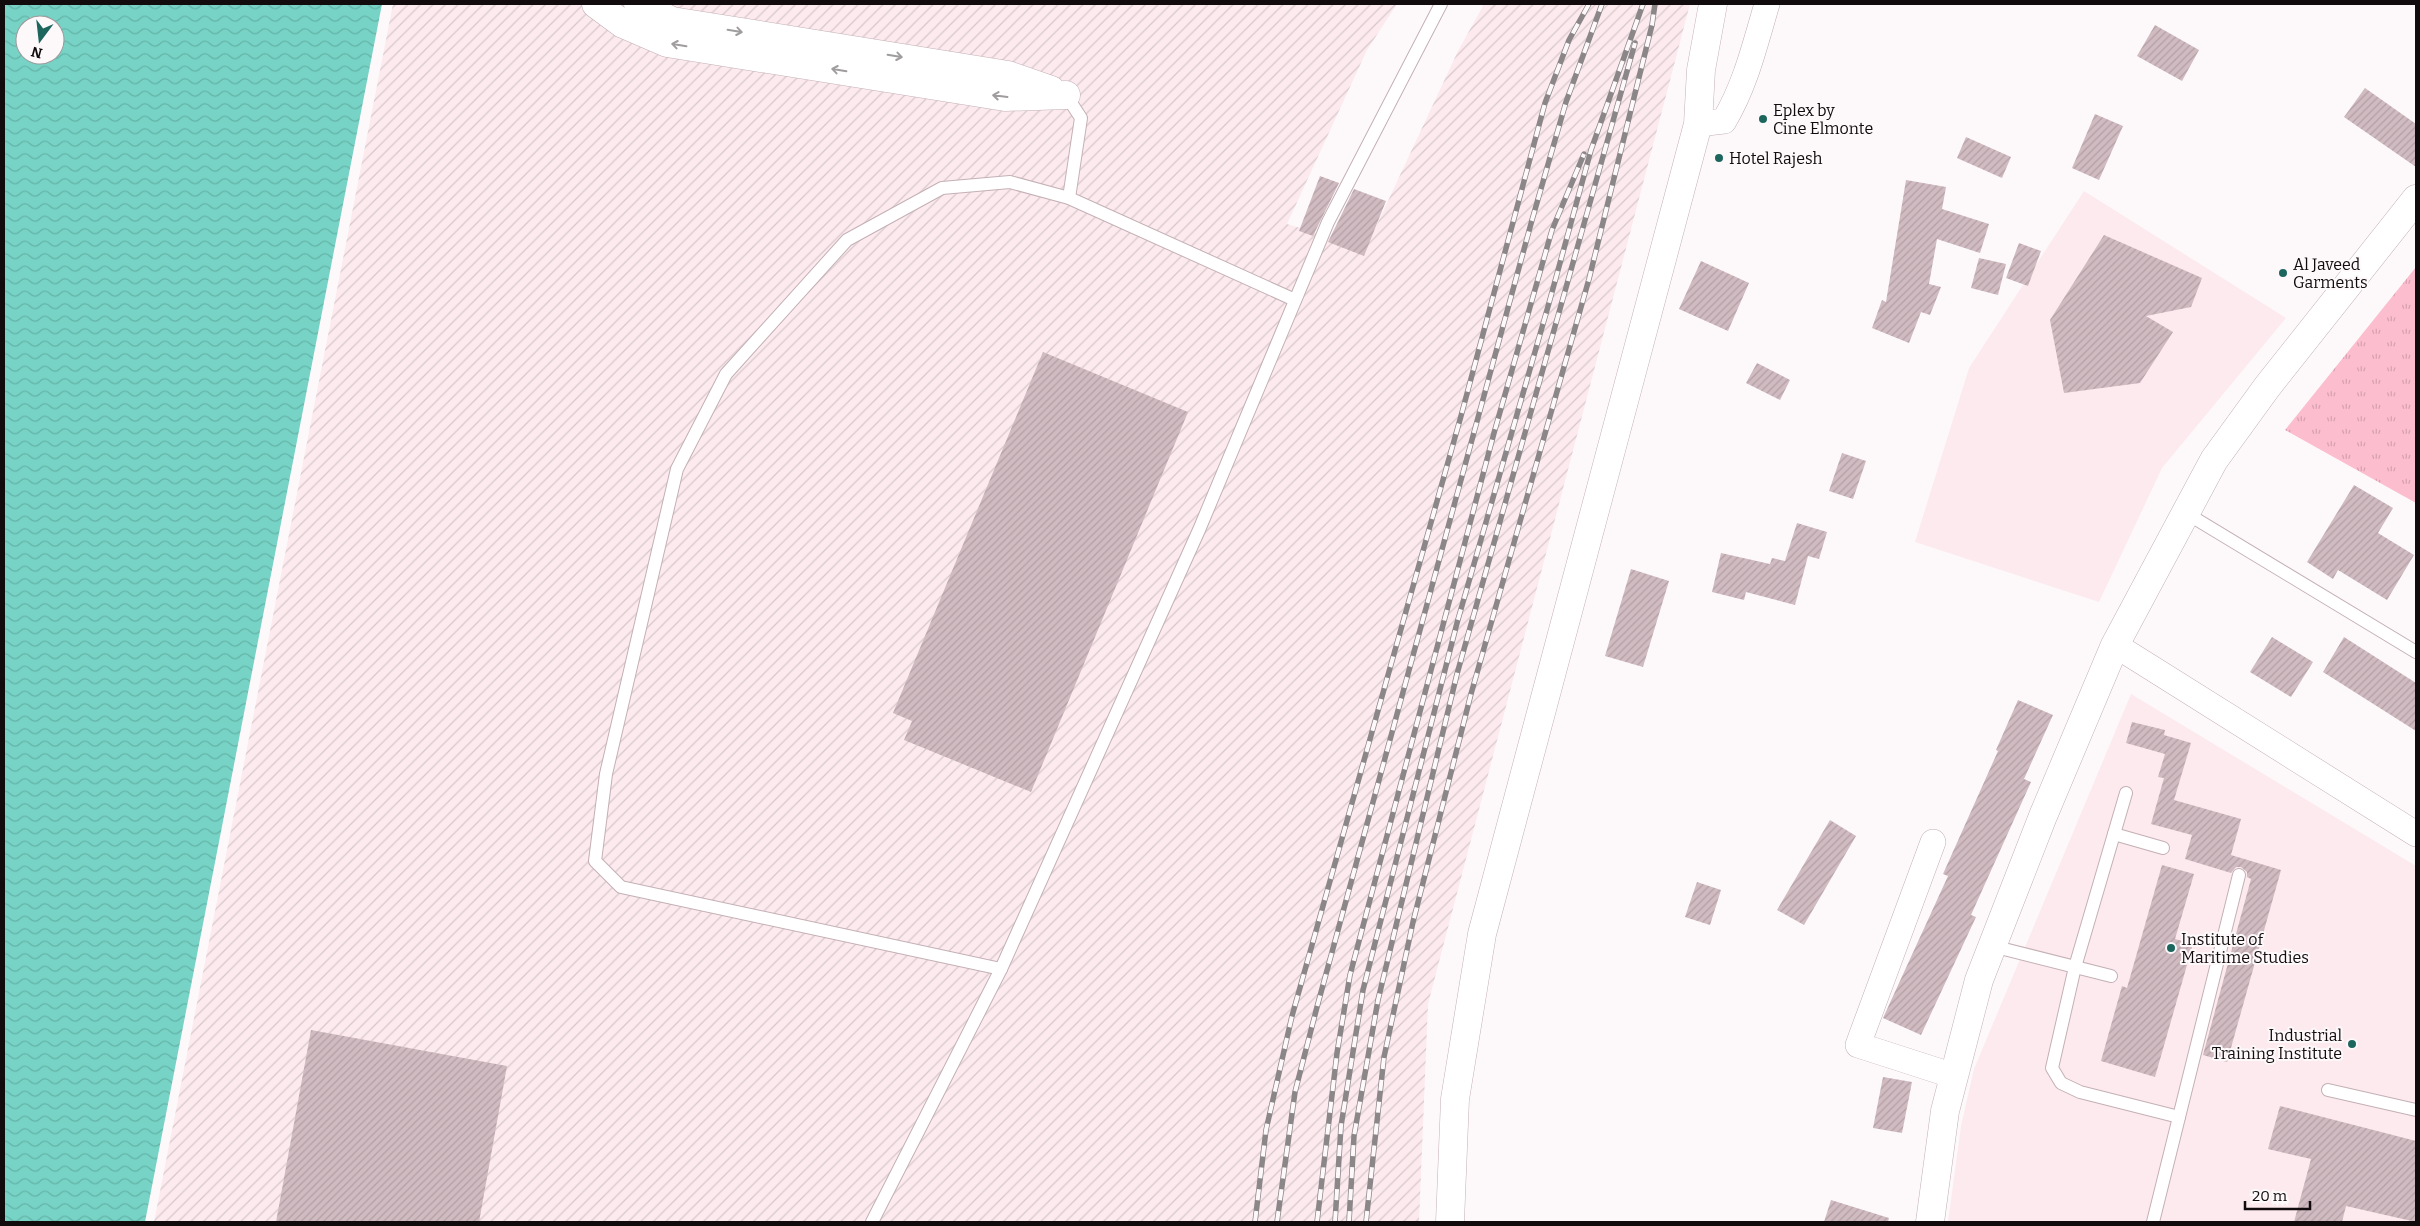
<svg xmlns="http://www.w3.org/2000/svg" width="2420" height="1226" viewBox="0 0 2420 1226" font-family="Bitter,serif">
<defs>
<pattern id="industrial-furrows" width="10" height="10" patternUnits="userSpaceOnUse" patternTransform="scale(1.25)"><rect width="10" height="10" fill="#fceaee"/><path d="M-1 1l2-2M0 10L10 0M9 11l2-2" fill="none" stroke="#d7c7cb"/></pattern>
<pattern id="park-tufts" width="24" height="20" patternUnits="userSpaceOnUse" patternTransform="scale(1.25)"><rect width="24" height="20" fill="#fcbdcf"/><path d="M3 7l-1-3M5 7V3M7 7l1-3M15 17l-1-3M17 17v-4M19 17l1-3" fill="none" stroke="#d7a1b1"/></pattern>
<pattern id="water-waves" width="16" height="10" patternUnits="userSpaceOnUse" patternTransform="scale(1.25)"><rect width="16" height="10" fill="#76d3c5"/><path d="M0 5q4-4 8 0t8 0" fill="none" stroke="#65b4a8"/></pattern>
<pattern id="building-hatch" width="6" height="6" patternUnits="userSpaceOnUse" patternTransform="scale(1.25)"><rect width="6" height="6" fill="#d0bbc1"/><path d="M-1 1l2-2M0 6l6-6M5 7l2-2" fill="none" stroke="#b29fa5"/></pattern>
</defs>
<rect width="100%" height="100%" fill="#fdf9fa"/>
<g fill="#fceaee">
<path d="M 2084,191 L 2286,318 L 2162,468 L 2099,602 L 1915,542 L 1969,368 Z"/>
<path d="M 2131,694 L 2416,866 L 2416,1222 L 1948,1222 L 1961,1126 L 1974,1069 Z"/>
</g>
<path fill="url(#industrial-furrows)" d="M 393,4 L 1397,4 L 1367,50 L 1287,224 L 1366,248 L 1458,51 L 1484,4 L 1690,4 L 1428,1004 L 1419,1222 L 154,1222 Z"/>
<path fill="url(#park-tufts)" d="M 2416,267 L 2416,503 L 2285,430 Z"/>
<path fill="url(#water-waves)" fill-rule="evenodd" d="M 4,4 L 382,4 L 145,1222 L 4,1222 ZM 25,25 L 55,25 L 55,55 L 25,55 Z"/>
<g fill="url(#building-hatch)">
<path d="M 2155,25 L 2199,50 L 2182,81 L 2137,56 Z"/>
<path d="M 2365,88 L 2416,124 L 2416,167 L 2344,117 Z"/>
<path d="M 2095,114 L 2123,126 L 2099,180 L 2072,168 Z"/>
<path d="M 1966,137 L 2011,157 L 2002,178 L 1957,158 Z"/>
<path d="M 1320,176 L 1339,183 L 1313,236 L 1299,231 Z"/>
<path d="M 1906,180 L 1946,187 L 1942,209 L 1989,224 L 1980,253 L 1937,239 L 1929,284 L 1941,287 L 1930,315 L 1921,312 L 1909,343 L 1872,328 L 1882,300 L 1886,302 Z"/>
<path d="M 1354,189 L 1386,201 L 1364,256 L 1328,242 Z"/>
<path d="M 2104,235 L 2202,278 L 2191,307 L 2146,316 L 2173,332 L 2140,383 L 2064,393 L 2050,320 Z"/>
<path d="M 2019,243 L 2041,251 L 2028,286 L 2006,278 Z"/>
<path d="M 1979,258 L 2006,264 L 1998,295 L 1971,288 Z"/>
<path d="M 1701,261 L 1749,283 L 1728,331 L 1679,309 Z"/>
<path d="M 1043,352 L 1188,412 L 1031,792 L 904,740 L 912,721 L 893,713 Z"/>
<path d="M 1757,363 L 1790,380 L 1780,400 L 1746,383 Z"/>
<path d="M 1842,453 L 1866,461 L 1853,499 L 1829,491 Z"/>
<path d="M 2354,485 L 2393,508 L 2378,533 L 2414,555 L 2387,600 L 2338,570 L 2333,579 L 2307,562 Z"/>
<path d="M 1797,523 L 1827,532 L 1819,559 L 1808,556 L 1795,605 L 1746,592 L 1744,600 L 1712,592 L 1721,553 L 1770,564 L 1772,558 L 1785,561 Z"/>
<path d="M 1631,569 L 1669,581 L 1643,667 L 1605,656 Z"/>
<path d="M 2272,637 L 2313,662 L 2291,697 L 2250,672 Z"/>
<path d="M 2344,637 L 2416,683 L 2416,731 L 2323,672 Z"/>
<path d="M 2018,700 L 2053,715 L 2024,779 L 2031,782 L 1971,915 L 1976,917 L 1921,1035 L 1883,1018 L 1948,876 L 1943,874 L 1998,751 L 1996,750 Z"/>
<path d="M 2132,722 L 2165,730 L 2164,735 L 2191,743 L 2174,800 L 2241,819 L 2231,855 L 2281,870 L 2227,1062 L 2203,1055 L 2251,879 L 2247,877 L 2247,872 L 2241,867 L 2236,867 L 2231,873 L 2185,859 L 2192,835 L 2151,824 L 2164,778 L 2158,777 L 2165,754 L 2126,743 Z"/>
<path d="M 1830,820 L 1856,836 L 1804,925 L 1777,910 Z"/>
<path d="M 2162,865 L 2194,874 L 2175,939 L 2193,944 L 2155,1077 L 2101,1061 L 2122,986 L 2127,988 Z"/>
<path d="M 1697,882 L 1721,890 L 1710,925 L 1685,917 Z"/>
<path d="M 311,1030 L 507,1066 L 479,1222 L 276,1222 Z"/>
<path d="M 1883,1077 L 1912,1082 L 1902,1133 L 1873,1128 Z"/>
<path d="M 2280,1106 L 2416,1141 L 2416,1222 L 2346,1206 L 2342,1222 L 2294,1222 L 2311,1159 L 2268,1149 Z"/>
<path d="M 1831,1200 L 1889,1218 L 1888,1222 L 1824,1222 Z"/>
</g>
<g fill="none" stroke-linecap="round" stroke-linejoin="round">
<defs>
<g id="service">
<path d="M 1066,95 L 1081,118 L 1069,198"/>
<path d="M 2186,513 L 2416,652"/>
<path d="M 2126,793 L 2075,967 L 2052,1068 L 2061,1083 L 2080,1092 L 2179,1117"/>
<path d="M 2114,834 L 2163,848"/>
<path d="M 1992,946 L 2111,976"/>
<path d="M 1001,969 L 621,887 L 595,861 L 606,774 L 677,469 L 726,374 L 847,240 L 942,188 L 1010,182 L 1069,198 L 1295,300"/>
<path d="M 2328,1090 L 2416,1110"/>
<path d="M 872,1222 L 1001,969 L 1199,530 L 1328,222 L 1441,4"/>
<path d="M 2153,1222 L 2239,875"/>
</g>
<g id="minor">
<path d="M 1698,124 L 1724,121 C 1746,84 1755,44 1767,4"/>
<path d="M 2115,645 L 2416,834"/>
<path d="M 1933,842 L 1858,1045 L 1954,1076"/>
</g>
<path id="tertiary" d="M 1930,1222 L 1945,1111 L 1979,980 L 2043,816 L 2115,645 L 2214,460 L 2267,387 L 2416,199"/>
<path id="secondary" d="M 1450,1222 L 1455,1099 L 1482,934 L 1698,124 L 1701,70 L 1713,4"/>
<g id="trunk">
<path d="M 596,4 L 623,24 L 667,43 L 1005,97 L 1066,95"/>
<path d="M 638,4 L 672,21 L 1008,75 L 1051,90"/>
</g>
</defs>
<use href="#service" stroke="#c4b0b5" stroke-width="14"/>
<use href="#minor" stroke="#c4b0b5" stroke-width="26"/>
<use href="#tertiary" stroke="#c4b0b5" stroke-width="29"/>
<use href="#secondary" stroke="#c4b0b5" stroke-width="29"/>
<use href="#trunk" stroke="#c4b0b5" stroke-width="29"/>
<use href="#service" stroke="#fff" stroke-width="12"/>
<use href="#minor" stroke="#fff" stroke-width="25"/>
<use href="#tertiary" stroke="#fff" stroke-width="28"/>
<use href="#secondary" stroke="#fff" stroke-width="28"/>
<use href="#trunk" stroke="#fff" stroke-width="28"/>
<defs>
<g id="rail">
<path d="M 1255,1222 L 1266,1130 L 1292,1016 L 1461,416 L 1545,103 L 1569,40 L 1589,4"/>
<path d="M 1277,1222 L 1295,1092 L 1317,1007 L 1532,220 L 1566,102 L 1602,4"/>
<path d="M 1317,1222 L 1337,1053 L 1350,975 L 1494,433 L 1552,230 L 1584,154"/>
<path d="M 1335,1222 L 1341,1126 L 1363,990 L 1457,623 L 1549,303 L 1591,150 L 1643,4"/>
<path d="M 1349,1222 L 1354,1136 L 1378,1000 L 1457,674 L 1635,43"/>
<path d="M 1366,1222 L 1384,1057 L 1413,922 L 1471,694 L 1589,279 L 1652,25 L 1655,4"/>
</g>
</defs>
<use href="#rail" stroke="#8b8687" stroke-width="5.5"/>
<use href="#rail" stroke="#fdf9fa" stroke-width="4" stroke-dasharray="11" stroke-linecap="butt"/>
</g>
<defs><path id="oneway-shaft" d="M-6 0H5M1.5-3L5.5 0L1.5 3" fill="none" stroke-width="1.6" stroke-linecap="round" stroke-linejoin="round" transform="scale(1.25)"/></defs>
<g stroke="#a09d9e">
<use href="#oneway-shaft" transform="translate(735 31) rotate(9)"/>
<use href="#oneway-shaft" transform="translate(679 45) rotate(-171)"/>
<use href="#oneway-shaft" transform="translate(895 56) rotate(9)"/>
<use href="#oneway-shaft" transform="translate(839 70) rotate(-171)"/>
<use href="#oneway-shaft" transform="translate(1000 96) rotate(-173)"/>
</g>
<g fill="#1d665d" stroke="#fdf9fa" stroke-width="2">
<circle cx="1763" cy="119" r="5"/>
<circle cx="1719" cy="158" r="5"/>
<circle cx="2283" cy="273" r="5"/>
<circle cx="2171" cy="948" r="5"/>
<circle cx="2352" cy="1044" r="5"/>
</g>
<g text-anchor="middle" stroke-width="4" stroke-linejoin="round" paint-order="stroke">
<g font-size="16" fill="#120b0d" stroke="#fdf9fa" text-anchor="start">
<text x="1773" y="116">Eplex by<tspan x="1773" dy="18">Cine Elmonte</tspan></text>
<text x="1729" y="164">Hotel Rajesh</text>
<text x="2293" y="270">Al Javeed<tspan x="2293" dy="18">Garments</tspan></text>
<text x="2181" y="945">Institute of<tspan x="2181" dy="18">Maritime Studies</tspan></text>
<text x="2342" y="1041" text-anchor="end">Industrial<tspan x="2342" dy="18">Training Institute</tspan></text>
</g>
</g>
<rect width="2420" height="1226" fill="none" stroke="#120b0d" stroke-width="10"/>
<g transform="translate(40 40) rotate(195)"><circle r="24" fill="#fdf9fa" stroke="#9f9a9b"/>
<path d="M0-4L9 19L0 12L-9 19Z" fill="#1d665d"/>
<text y="-8" font-size="14" font-weight="bold" text-anchor="middle" fill="#120b0d">N</text>
</g>
<path d="M2245 1201v8h65v-8" fill="none" stroke="#120b0d" stroke-width="2.5"/>
<text x="2252" y="1201" font-size="15" fill="#120b0d" stroke="#fdf9fa" stroke-width="4" paint-order="stroke">20 m</text>
</svg>
